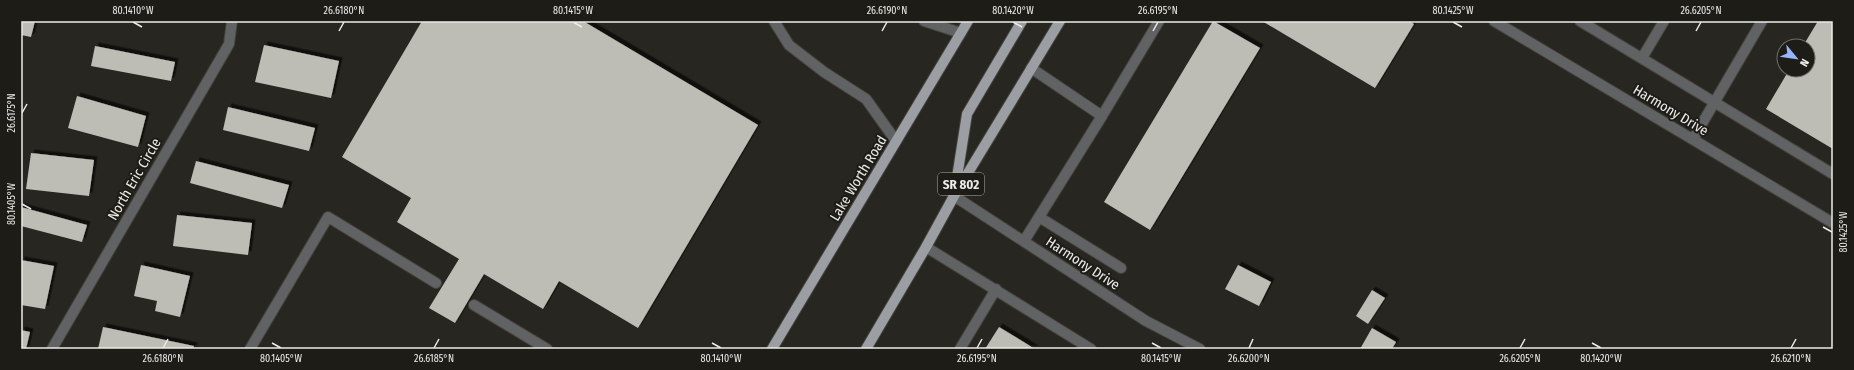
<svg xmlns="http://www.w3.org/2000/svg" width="1854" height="370" viewBox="0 0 1854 370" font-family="'Fira Sans Condensed',sans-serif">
<defs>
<filter id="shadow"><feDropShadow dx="3.5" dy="-3.5" stdDeviation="0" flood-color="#0009"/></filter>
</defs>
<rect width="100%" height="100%" fill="#272620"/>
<g fill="#bdbdb5" filter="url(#shadow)">
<path d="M 21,21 L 35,21 L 31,37 L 21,35 Z"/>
<path d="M 422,21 L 583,21 L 758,125 L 638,328 L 559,281 L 543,309 L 484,274 L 455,323 L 429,308 L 459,259 L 397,222 L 411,198 L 342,157 Z"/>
<path d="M 1213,21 L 1260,48 L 1150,230 L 1104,202 Z"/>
<path d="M 1262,21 L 1409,21 L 1414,24 L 1375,88 Z"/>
<path d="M 1818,21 L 1833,21 L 1833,149 L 1766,109 L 1789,70 L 1808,70 L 1808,46 L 1803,46 Z"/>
<path d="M 264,45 L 339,61 L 331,98 L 255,82 Z"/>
<path d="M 95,46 L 175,62 L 171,81 L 91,66 Z"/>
<path d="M 77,96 L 146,116 L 138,147 L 68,128 Z"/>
<path d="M 228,107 L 315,128 L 309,151 L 223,130 Z"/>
<path d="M 31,153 L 94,160 L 89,196 L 26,189 Z"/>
<path d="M 196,161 L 289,185 L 282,208 L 190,183 Z"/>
<path d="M 21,207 L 87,225 L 82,242 L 21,226 Z"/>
<path d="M 177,215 L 252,223 L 248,255 L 173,246 Z"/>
<path d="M 21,260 L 54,266 L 45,309 L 21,305 Z"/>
<path d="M 141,265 L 190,276 L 180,317 L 155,311 L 157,301 L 134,296 Z"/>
<path d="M 1238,265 L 1271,282 L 1259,306 L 1225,289 Z"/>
<path d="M 1372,290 L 1385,298 L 1368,324 L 1356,316 Z"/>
<path d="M 103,327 L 194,346 L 193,349 L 98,349 Z"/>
<path d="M 999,327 L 1035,349 L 985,349 Z"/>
<path d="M 1372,328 L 1396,342 L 1392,349 L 1360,349 Z"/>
<path d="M 21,330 L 30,332 L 26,349 L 21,349 Z"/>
</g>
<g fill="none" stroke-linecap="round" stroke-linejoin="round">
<defs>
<g id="lane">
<path d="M 1580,21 L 1833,174"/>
<path d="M 1642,58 L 1664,21"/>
<path d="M 1102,116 L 1159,21"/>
<path d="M 1693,139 L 1762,21"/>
<path d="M 1039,217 L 1121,268"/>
<path d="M 1024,241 L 1102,116 L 1031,68"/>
<path d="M 926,247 L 1091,349"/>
<path d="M 474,305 L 547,349"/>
<path d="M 250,349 L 328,217 L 436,283"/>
<path d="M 960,349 L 996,289"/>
</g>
<g id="street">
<path d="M 774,21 L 789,45 L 824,72 L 866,99 L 896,141"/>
<path d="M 924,21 L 961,33"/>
<path d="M 1494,21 L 1833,223"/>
<path d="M 954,196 L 1146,321 L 1200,349"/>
<path d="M 52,349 L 229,44 L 232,21"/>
</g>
<g id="primary">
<path d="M 955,190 L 967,114 L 1022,21"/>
<path d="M 772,349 L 968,21"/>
<path d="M 866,349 L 926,247 L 954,196 L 1060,21"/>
</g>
</defs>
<use href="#lane" stroke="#43423c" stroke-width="12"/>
<use href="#street" stroke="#43423c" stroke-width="12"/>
<use href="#primary" stroke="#43423c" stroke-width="12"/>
<use href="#lane" stroke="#606264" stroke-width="10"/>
<use href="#street" stroke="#606264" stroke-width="10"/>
<use href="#primary" stroke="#9b9ea3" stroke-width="10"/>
</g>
<path fill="none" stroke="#ecece8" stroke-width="1.5" d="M 133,22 L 142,27M 573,22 L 582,27M 1013,22 L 1022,27M 1453,22 L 1462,27M 339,31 L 344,22M 882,31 L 887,22M 1153,31 L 1158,22M 1696,31 L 1701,22M 22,113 L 27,104M 22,204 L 31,209M 1823,227 L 1832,232M 272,343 L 281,348M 712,343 L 721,348M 1152,343 L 1161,348M 1592,343 L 1601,348M 163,348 L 168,339M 434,348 L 439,339M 977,348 L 982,339M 1249,348 L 1253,339M 1520,348 L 1525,339M 1791,348 L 1796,339"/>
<g text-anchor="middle" stroke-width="4" stroke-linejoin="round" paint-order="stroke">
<rect fill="#1d1c17" stroke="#aeaea9" stroke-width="1" x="938" y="173" width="46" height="22" rx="3"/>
<g font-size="13" font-weight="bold" fill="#ecece8">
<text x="961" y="189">SR 802</text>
</g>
<g font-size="14" fill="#ecece8" stroke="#1d1c17">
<text transform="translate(1671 110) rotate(31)" y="5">Harmony Drive</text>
<text transform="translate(858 178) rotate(-59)" y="5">Lake Worth Road</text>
<text transform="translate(134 179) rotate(-60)" y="5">North Eric Circle</text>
<text transform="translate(1083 263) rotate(33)" y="5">Harmony Drive</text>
</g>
</g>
<rect width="1854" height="370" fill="none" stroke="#1d1c17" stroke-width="44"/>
<g transform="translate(1796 58) rotate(119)"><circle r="19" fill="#1d1c17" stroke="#706f6b"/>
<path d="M0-3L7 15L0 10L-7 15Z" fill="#95b6fd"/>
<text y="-6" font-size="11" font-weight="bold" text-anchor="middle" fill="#ecece8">N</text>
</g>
<rect x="22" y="22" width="1810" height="326" fill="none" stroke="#ecece8" stroke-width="1.5"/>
<g font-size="10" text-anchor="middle" fill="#ecece8">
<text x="133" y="14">80.1410°W</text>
<text x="344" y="14">26.6180°N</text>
<text x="573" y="14">80.1415°W</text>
<text x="887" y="14">26.6190°N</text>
<text x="1013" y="14">80.1420°W</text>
<text x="1158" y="14">26.6195°N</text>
<text x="1453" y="14">80.1425°W</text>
<text x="1701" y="14">26.6205°N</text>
<text transform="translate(11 113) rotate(-90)" y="4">26.6175°N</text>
<text transform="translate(11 204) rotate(-90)" y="4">80.1405°W</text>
<text transform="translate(1843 232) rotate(-90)" y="4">80.1425°W</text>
<text x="163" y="362">26.6180°N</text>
<text x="281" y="362">80.1405°W</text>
<text x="434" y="362">26.6185°N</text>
<text x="721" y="362">80.1410°W</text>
<text x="977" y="362">26.6195°N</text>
<text x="1161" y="362">80.1415°W</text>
<text x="1249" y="362">26.6200°N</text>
<text x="1520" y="362">26.6205°N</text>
<text x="1601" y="362">80.1420°W</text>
<text x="1791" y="362">26.6210°N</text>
</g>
</svg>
